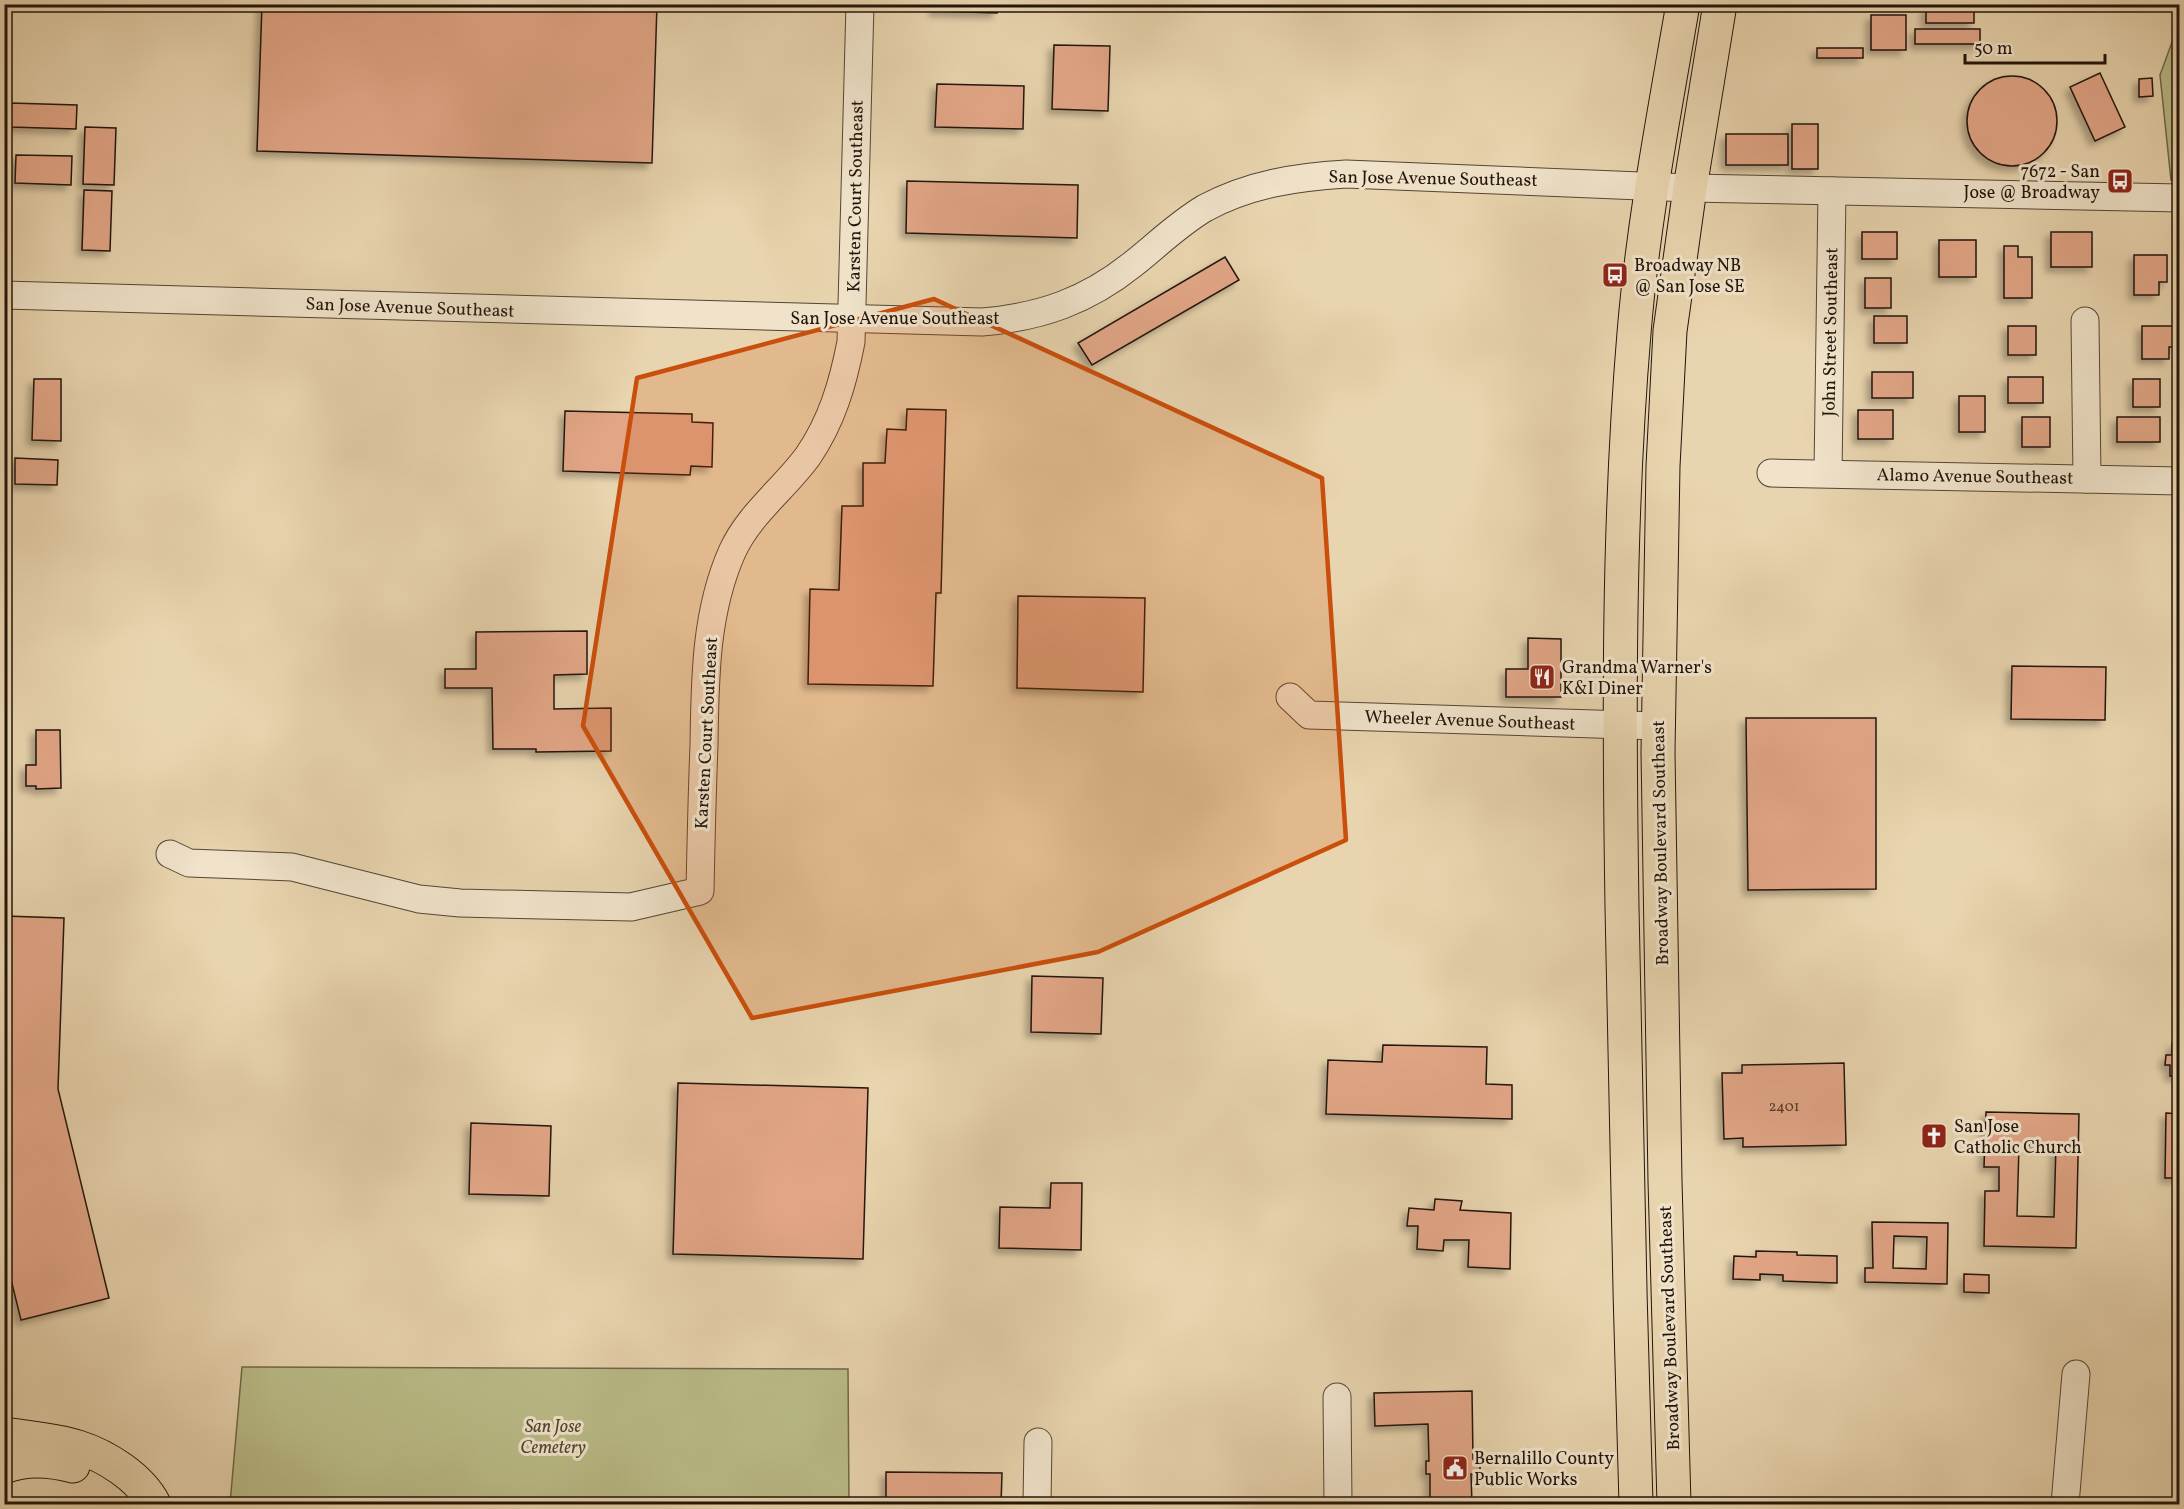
<svg xmlns="http://www.w3.org/2000/svg" width="2184" height="1509" viewBox="0 0 2184 1509" font-family="Vollkorn,serif">
<defs>
<filter id="shadow"><feDropShadow dx="-5" dy="5" stdDeviation="3" flood-color="#0004"/></filter>
</defs>
<rect width="100%" height="100%" fill="#e8d4ae"/>
<filter id="stains"><feTurbulence type="fractalNoise" baseFrequency=".00333" numOctaves="4"/><feColorMatrix values="0 0 0 0 .2 0 0 0 0 .09 0 0 0 0 .02 0 0 0 .5 -.17"/></filter>
<radialGradient id="worn" r=".72"><stop offset=".6" stop-color="#630" stop-opacity="0"/><stop offset="1" stop-color="#630" stop-opacity=".3"/></radialGradient>
<g fill="#babc88" stroke="#6e684a" stroke-width="1.5">
<path d="M 2179,23 L 2179,181 L 2171,180 L 2160,75 Z"/>
<path d="M 242,1367 L 848,1369 L 849,1504 L 230,1504 Z"/>
</g>
<g fill="#e2a687" stroke="#22150c" stroke-width="1.5" fill-rule="evenodd" filter="url(#shadow)">
<path d="M 262,4 L 657,4 L 652,163 L 257,151 Z"/>
<path d="M 934,4 L 997,4 L 997,13 L 934,11 Z"/>
<rect x="1926" y="7" width="48" height="16"/>
<rect x="1871" y="15" width="35" height="35"/>
<rect x="1915" y="29" width="65" height="15"/>
<path d="M 1054,45 L 1110,46 L 1108,111 L 1052,109 Z"/>
<rect x="1817" y="48" width="46" height="10"/>
<path d="M 2100,73 L 2125,127 L 2095,141 L 2070,87 Z"/>
<circle cx="2012" cy="121" r="45"/>
<path d="M 2152,78 L 2153,96 L 2139,97 L 2139,79 Z"/>
<path d="M 937,84 L 1024,86 L 1023,129 L 935,127 Z"/>
<path d="M 10,103 L 77,105 L 76,129 L 10,127 Z"/>
<rect x="1792" y="124" width="26" height="45"/>
<path d="M 85,127 L 116,128 L 114,185 L 83,184 Z"/>
<rect x="1726" y="134" width="62" height="31"/>
<path d="M 16,155 L 72,156 L 71,185 L 15,183 Z"/>
<path d="M 907,181 L 1078,185 L 1077,238 L 906,233 Z"/>
<path d="M 84,190 L 112,191 L 110,251 L 82,250 Z"/>
<rect x="1862" y="232" width="35" height="27"/>
<rect x="2051" y="232" width="41" height="35"/>
<rect x="1939" y="240" width="37" height="37"/>
<path d="M 2004,246 L 2018,246 L 2018,257 L 2032,257 L 2032,298 L 2004,298 Z"/>
<path d="M 2134,255 L 2167,255 L 2167,282 L 2159,282 L 2159,295 L 2134,295 Z"/>
<path d="M 1225,257 L 1239,280 L 1092,365 L 1078,343 Z"/>
<rect x="1865" y="278" width="26" height="30"/>
<rect x="1874" y="316" width="33" height="27"/>
<rect x="2008" y="326" width="28" height="29"/>
<path d="M 2142,326 L 2174,326 L 2174,347 L 2169,347 L 2169,359 L 2142,359 Z"/>
<rect x="1872" y="372" width="41" height="26"/>
<rect x="2008" y="377" width="35" height="26"/>
<path d="M 34,379 L 61,379 L 61,441 L 32,440 Z"/>
<rect x="2133" y="379" width="27" height="28"/>
<rect x="1959" y="396" width="26" height="36"/>
<path d="M 907,409 L 946,410 L 941,593 L 936,593 L 933,686 L 808,684 L 810,589 L 839,590 L 842,506 L 863,506 L 863,463 L 885,463 L 887,429 L 906,430 Z"/>
<rect x="1858" y="410" width="35" height="29"/>
<path d="M 565,411 L 692,414 L 692,422 L 713,423 L 712,467 L 691,466 L 690,475 L 563,471 Z"/>
<rect x="2022" y="417" width="28" height="30"/>
<rect x="2117" y="417" width="43" height="25"/>
<path d="M 15,458 L 58,460 L 57,485 L 15,484 Z"/>
<path d="M 1018,596 L 1145,598 L 1143,692 L 1017,688 Z"/>
<path d="M 587,631 L 587,674 L 554,675 L 554,709 L 611,708 L 611,751 L 536,752 L 536,749 L 493,749 L 492,688 L 445,688 L 445,669 L 476,669 L 476,632 Z"/>
<path d="M 1528,638 L 1561,639 L 1561,697 L 1506,697 L 1506,669 L 1528,669 Z"/>
<path d="M 2012,666 L 2106,667 L 2105,720 L 2011,719 Z"/>
<path d="M 1746,718 L 1876,718 L 1876,889 L 1748,890 Z"/>
<path d="M 36,730 L 60,730 L 61,788 L 36,789 L 36,786 L 26,786 L 26,765 L 36,765 Z"/>
<path d="M 4,916 L 64,918 L 58,1089 L 109,1298 L 21,1320 L 4,1251 Z"/>
<path d="M 1032,976 L 1103,978 L 1101,1034 L 1031,1032 Z"/>
<path d="M 2172,1044 L 2180,1044 L 2180,1076 L 2170,1076 L 2170,1065 L 2165,1065 L 2166,1055 L 2172,1055 Z"/>
<path d="M 1383,1045 L 1487,1047 L 1486,1084 L 1512,1085 L 1512,1119 L 1326,1114 L 1328,1060 L 1382,1062 Z"/>
<path d="M 1844,1063 L 1846,1145 L 1743,1147 L 1743,1138 L 1724,1139 L 1722,1073 L 1742,1073 L 1742,1065 Z"/>
<path d="M 678,1083 L 868,1088 L 863,1259 L 673,1254 Z"/>
<path d="M 1986,1112 L 2079,1114 L 2076,1248 L 1984,1246 L 1985,1191 L 1999,1191 L 1999,1167 L 1984,1167 ZM 2019,1145 L 2056,1145 L 2054,1217 L 2017,1216 Z"/>
<path d="M 2166,1113 L 2180,1114 L 2180,1178 L 2165,1178 Z"/>
<path d="M 471,1123 L 551,1126 L 549,1196 L 469,1194 Z"/>
<path d="M 1051,1183 L 1082,1183 L 1081,1250 L 999,1248 L 1000,1207 L 1050,1208 Z"/>
<path d="M 1435,1199 L 1462,1201 L 1460,1210 L 1511,1213 L 1510,1269 L 1468,1267 L 1469,1240 L 1444,1240 L 1443,1251 L 1417,1249 L 1418,1226 L 1407,1226 L 1409,1208 L 1434,1210 Z"/>
<path d="M 1872,1222 L 1948,1223 L 1947,1284 L 1865,1282 L 1865,1268 L 1873,1268 ZM 1894,1236 L 1927,1237 L 1926,1269 L 1893,1268 Z"/>
<path d="M 1756,1251 L 1797,1252 L 1797,1255 L 1837,1256 L 1837,1283 L 1783,1281 L 1783,1275 L 1760,1274 L 1760,1280 L 1733,1279 L 1734,1256 L 1756,1257 Z"/>
<path d="M 1964,1274 L 1989,1275 L 1989,1293 L 1964,1292 Z"/>
<path d="M 1472,1391 L 1473,1459 L 1480,1458 L 1480,1474 L 1471,1474 L 1472,1504 L 1430,1504 L 1430,1474 L 1426,1474 L 1426,1461 L 1429,1461 L 1428,1424 L 1375,1426 L 1374,1393 Z"/>
<path d="M 886,1472 L 1002,1473 L 1001,1504 L 886,1504 Z"/>
</g>
<g fill="none" stroke-linecap="round" stroke-linejoin="round">
<defs>
<g id="minor">
<path d="M 4,295 L 982,322 C 1041,317 1087,301 1133,264 C 1157,245 1178,224 1205,208 C 1250,184 1296,177 1346,174 L 1690,188 L 2180,198"/>
<path d="M 2085,321 L 2087,479"/>
<path d="M 1771,473 L 2180,481"/>
<path d="M 1828,473 L 1832,191"/>
<path d="M 1290,697 L 1309,715 L 1658,726"/>
<path d="M 170,854 L 189,863 L 292,867 L 419,899 L 460,903 L 631,907 L 700,891 C 701,842 702,794 704,745 C 705,680 705,613 732,552 C 749,514 784,489 808,456 C 832,421 843,383 851,342 L 860,4"/>
<path d="M 1337,1397 L 1338,1504"/>
<path d="M 1037,1504 L 1038,1442"/>
<path d="M 2065,1504 L 2076,1374"/>
</g>
<g id="major">
<path d="M 1636,1504 C 1630,1305 1625,1107 1622,907 C 1619,716 1618,524 1634,333 C 1643,223 1664,114 1683,4"/>
<path d="M 1674,1504 L 1665,1181 L 1658,752 L 1663,466 L 1670,331 L 1690,188 L 1720,4"/>
</g>
<g id="highway">
<path d="M 4,1434 C 29,1438 54,1439 78,1447 C 106,1456 140,1477 154,1504"/>
<path d="M 4,1467 C 26,1458 50,1460 73,1466"/>
</g>
</defs>
<use href="#minor" stroke="#544534" stroke-width="29"/>
<use href="#major" stroke="#22150c" stroke-width="35"/>
<use href="#highway" stroke="#22150c" stroke-width="35"/>
<use href="#minor" stroke="#f0e3ca" stroke-width="27"/>
<use href="#major" stroke="#e8d4ae" stroke-width="33"/>
<use href="#highway" stroke="#e8d4ae" stroke-width="33"/>
</g>
<path fill="#ca4f0c" fill-opacity="0.2" stroke="#ca4f0c" stroke-width="4.5" stroke-linejoin="round" d="M 934,299 L 1322,478 L 1346,840 L 1098,952 L 752,1018 L 583,726 L 637,378 Z"/>
<defs>
<symbol id="bus-square" viewBox="-11 -11 22 22"><rect x="-9" y="-9" width="18" height="18" rx="4" fill="#8f2418" stroke="#f0e3ca"/><path d="M-5-6H5V4H4V6H2V4H-2V6H-4V4H-5ZM-3.5-4V0h7V-4ZM-3.5 1.2v1.5H-2V1.2ZM2 1.2v1.5H3.5V1.2Z" fill="#fff"/></symbol>
<symbol id="restaurant-square" viewBox="-11 -11 22 22"><rect x="-9" y="-9" width="18" height="18" rx="4" fill="#8f2418" stroke="#f0e3ca"/><path d="M-5-6h1v4h1v-4h1v4h1v-4h1v5L-1.5 .5V6h-2V.5L-5-1ZM5-6V6H3V1.5H1.5Q1.5-4 5-6Z" fill="#fff"/></symbol>
<symbol id="church-square" viewBox="-11 -11 22 22"><rect x="-9" y="-9" width="18" height="18" rx="4" fill="#8f2418" stroke="#f0e3ca"/><path d="M-1.2-6h2.4v3.5h3.3v2.4h-3.3V6h-2.4V-.1h-3.3v-2.4h3.3Z" fill="#fff"/></symbol>
<symbol id="civic-square" viewBox="-11 -11 22 22"><rect x="-9" y="-9" width="18" height="18" rx="4" fill="#8f2418" stroke="#f0e3ca"/><path d="M-.6-6.5H3V-4.5H.6V-3L4-1V1h2V6H-6V1h2V-1L-.6-3ZM-1.2 2.5V6h2.4V2.5Z" fill="#fff"/></symbol>
</defs>
<g fill-rule="evenodd">
<use href="#bus-square" x="2105" y="166" width="30" height="30"/>
<use href="#bus-square" x="1600" y="260" width="30" height="30"/>
<use href="#restaurant-square" x="1527" y="662" width="30" height="30"/>
<use href="#church-square" x="1919" y="1121" width="30" height="30"/>
<use href="#civic-square" x="1440" y="1453" width="30" height="30"/>
</g>
<g text-anchor="middle" stroke-width="6" stroke-linejoin="round" paint-order="stroke">
<g font-size="15" fill="#52392b">
<text x="1784" y="1111">2401</text>
</g>
<g font-size="18" fill="#22150c" stroke="#f0e3ca" text-anchor="start">
<text x="2100" y="177" text-anchor="end">7672 - San<tspan x="2100" dy="21">Jose @ Broadway</tspan></text>
<text x="1634" y="271">Broadway NB<tspan x="1634" dy="21">@ San Jose SE</tspan></text>
<text x="1562" y="673">Grandma Warner's<tspan x="1562" dy="21">K&amp;I Diner</tspan></text>
<text x="1954" y="1132">San Jose<tspan x="1954" dy="21">Catholic Church</tspan></text>
<text x="1474" y="1464">Bernalillo County<tspan x="1474" dy="21">Public Works</tspan></text>
</g>
<g font-size="18" fill="#22150c" stroke="#f0e3ca">
<text transform="translate(1433 178) rotate(1)" y="6">San Jose Avenue Southeast</text>
<text transform="translate(855 196) rotate(-89)" y="6">Karsten Court Southeast</text>
<text transform="translate(410 307) rotate(2)" y="6">San Jose Avenue Southeast</text>
<text x="895" y="324">San Jose Avenue Southeast</text>
<text transform="translate(1830 332) rotate(-89)" y="6">John Street Southeast</text>
<text transform="translate(1975 476) rotate(1)" y="6">Alamo Avenue Southeast</text>
<text transform="translate(1470 720) rotate(2)" y="6">Wheeler Avenue Southeast</text>
<text transform="translate(706 733) rotate(-87)" y="6">Karsten Court Southeast</text>
<text transform="translate(1660 843) rotate(-91)" y="6">Broadway Boulevard Southeast</text>
<text transform="translate(1669 1328) rotate(-92)" y="6">Broadway Boulevard Southeast</text>
</g>
<g font-size="18" font-style="italic" fill="#504731" stroke="#f0e3ca">
<text x="553" y="1432">San Jose<tspan x="553" dy="21">Cemetery</tspan></text>
</g>
</g>
<rect width="2184" height="1509" fill="none" stroke="#e8d4ae" stroke-width="24"/>
<rect x="6" y="6" width="2172" height="1497" fill="none" stroke="#22150c" stroke-width="3"/>
<rect x="12" y="12" width="2160" height="1485" fill="none" stroke="#22150c" stroke-width="1.5"/>
<path d="M1965 54v9h140v-9" fill="none" stroke="#22150c" stroke-width="3"/>
<text x="1974" y="54" font-size="18" fill="#22150c" stroke="#f0e3ca" stroke-width="4.5" paint-order="stroke">50 m</text>
<rect width="100%" height="100%" filter="url(#stains)"/>
<rect width="100%" height="100%" fill="url(#worn)"/>
</svg>
